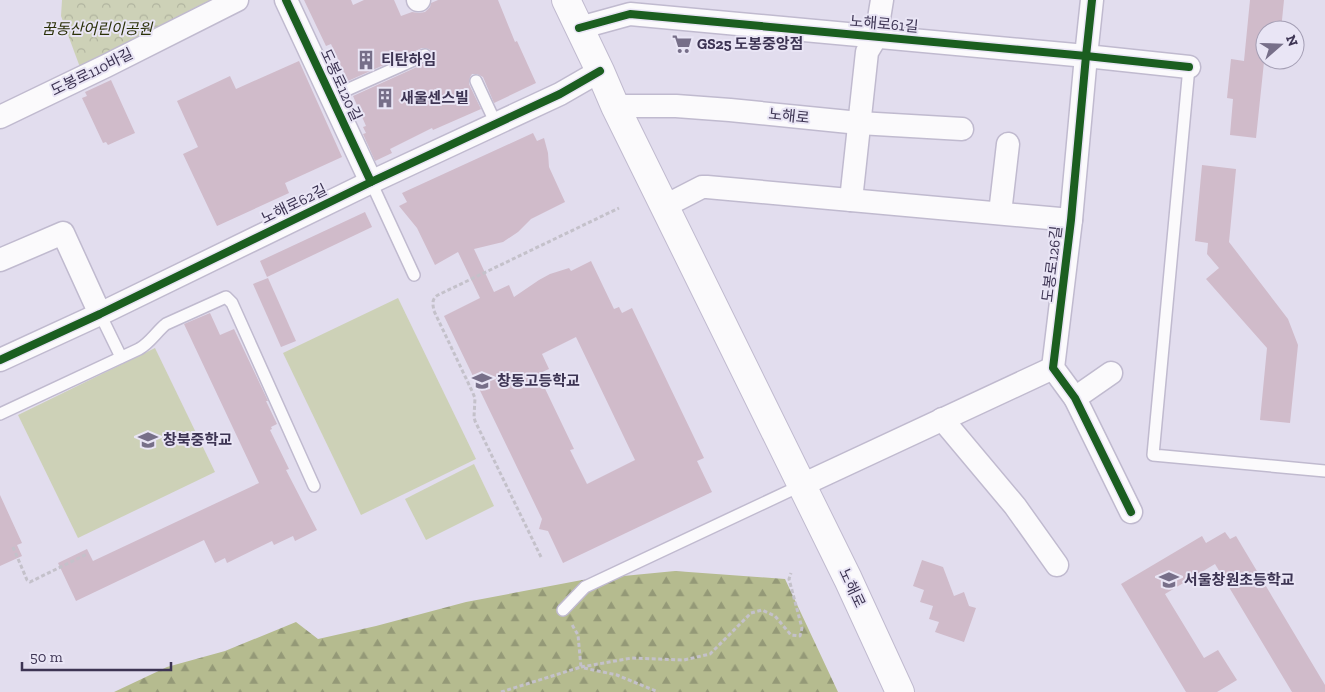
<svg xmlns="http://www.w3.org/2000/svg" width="1325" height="692" viewBox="0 0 1325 692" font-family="'Zilla Slab','Noto Sans KR',serif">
<defs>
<pattern id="forest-firs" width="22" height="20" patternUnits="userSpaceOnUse" patternTransform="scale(1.25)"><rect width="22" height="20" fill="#b5bb8f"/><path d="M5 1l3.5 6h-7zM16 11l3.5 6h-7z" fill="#949977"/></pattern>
<pattern id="park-crowns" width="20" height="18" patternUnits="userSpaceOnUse" patternTransform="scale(1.25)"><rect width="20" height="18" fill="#cdd1b7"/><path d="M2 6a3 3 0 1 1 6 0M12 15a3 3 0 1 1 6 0" fill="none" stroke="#b1b49f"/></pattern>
</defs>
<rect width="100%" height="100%" fill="#e2ddee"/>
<g fill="#cdd1b7">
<path d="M 398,298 L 476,459 L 361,515 L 283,353 Z"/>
<path d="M 155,348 L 215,472 L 78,538 L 18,415 Z"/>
<path d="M 474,464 L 494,506 L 426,540 L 405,499 Z"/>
</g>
<path fill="url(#forest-firs)" d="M 675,571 L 785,579 L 838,692 L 114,692 L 167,667 L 225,651 L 296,622 L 318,639 L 376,626 L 466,602 L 582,580 Z"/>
<path fill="url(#park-crowns)" d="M 62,0 L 219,0 L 81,70 L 61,16 Z"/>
<g fill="#d0bbca" fill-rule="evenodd">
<path d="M 304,0 L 351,0 L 353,5 L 364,0 L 394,0 L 401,16 L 412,12 L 419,13 L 425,12 L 430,7 L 431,3 L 438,0 L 498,0 L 515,42 L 517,41 L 536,83 L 494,103 L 483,77 L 477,74 L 472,74 L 470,77 L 469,84 L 481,109 L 433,130 L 432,128 L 390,149 L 392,153 L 375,161 L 363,134 L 366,133 L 363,127 L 366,126 L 353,96 L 428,62 L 431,59 L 432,52 L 429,49 L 422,48 L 348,81 L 331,44 L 326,46 Z"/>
<path d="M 1250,0 L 1284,0 L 1281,30 L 1265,30 L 1265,62 L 1264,62 L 1256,138 L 1230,135 L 1233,99 L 1227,98 L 1231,59 L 1244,61 Z"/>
<path d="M 299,61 L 342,157 L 285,183 L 289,193 L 217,226 L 183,154 L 198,147 L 177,101 L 230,76 L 236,89 Z"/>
<path d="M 111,80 L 135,133 L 108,145 L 106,142 L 103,143 L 82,98 L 87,96 L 85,92 Z"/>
<path d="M 533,133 L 537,141 L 544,138 L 548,153 L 549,167 L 565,202 L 531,219 L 518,232 L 503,242 L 474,249 L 494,292 L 509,285 L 514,297 L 539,280 L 550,274 L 569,268 L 571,271 L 591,261 L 614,309 L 619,307 L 622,313 L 632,308 L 704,458 L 697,461 L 712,492 L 563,563 L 548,531 L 539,529 L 542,519 L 444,316 L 480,298 L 458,252 L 435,265 L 417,228 L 399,206 L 407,202 L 402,193 ZM 576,337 L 635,460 L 587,484 L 570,450 L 574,449 L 538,374 L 549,369 L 542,354 Z"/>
<path d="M 1202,165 L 1236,169 L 1229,242 L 1288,319 L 1298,345 L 1290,423 L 1260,420 L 1267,348 L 1206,279 L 1219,268 L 1207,254 L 1208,243 L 1195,241 Z"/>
<path d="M 365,212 L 372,227 L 267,277 L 260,261 Z"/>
<path d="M 268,278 L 296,341 L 281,347 L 253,284 Z"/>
<path d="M 210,313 L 220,335 L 234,329 L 268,401 L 266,401 L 277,424 L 271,427 L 272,429 L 270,430 L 289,469 L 286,470 L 317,530 L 295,541 L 293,536 L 274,545 L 272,541 L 227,563 L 225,558 L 215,563 L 204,540 L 76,601 L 58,563 L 87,549 L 93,561 L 259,483 L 184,324 Z"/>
<path d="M 0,495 L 22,543 L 17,545 L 22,556 L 0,566 Z"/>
<path d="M 1225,532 L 1230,539 L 1236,536 L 1325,685 L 1325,692 L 1292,692 L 1215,564 L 1165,594 L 1204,658 L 1218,650 L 1237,680 L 1217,692 L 1186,692 L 1121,584 L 1202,536 L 1206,543 Z"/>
<path d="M 922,560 L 943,567 L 954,596 L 964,592 L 969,606 L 976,608 L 964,642 L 935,632 L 939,622 L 929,619 L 933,606 L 920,602 L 924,590 L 913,586 Z"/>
</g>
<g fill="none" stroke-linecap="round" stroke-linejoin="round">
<defs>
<g id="service">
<path d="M 1189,67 L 1153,455 L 1325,471"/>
<path d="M 476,81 L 496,124"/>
<path d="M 331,97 L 425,55"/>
<path d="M 371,182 L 414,275"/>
<path d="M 100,314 L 121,357"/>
<path d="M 0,414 L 139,349 C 150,343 157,331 166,324 L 226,297 L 232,303 L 314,486"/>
<path d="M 563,610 L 585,587 L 802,485"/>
</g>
<g id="minor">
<path d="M 286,0 L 371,182"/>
<path d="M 418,0 L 419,0"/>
<path d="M 1092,0 L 1086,56 L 1071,220 L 1053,368 L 1075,398 L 1131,512"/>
<path d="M 579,28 L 630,14 L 1086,56 L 1189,67"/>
<path d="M 615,106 L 676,106 L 730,110 L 859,123 L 962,129"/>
<path d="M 0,117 L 106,66 L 237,0"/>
<path d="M 851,200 L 867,52 L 876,37 L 882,0"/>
<path d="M 665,206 L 702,187 L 707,187 L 1071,220"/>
<path d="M 1000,213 L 1008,144"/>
<path d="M 0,260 L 63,233 L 100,314"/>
<path d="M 0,360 L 100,314 L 371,182 L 560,94 L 600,71"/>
<path d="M 1075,398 L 1111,373"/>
<path d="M 942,419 L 1015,506 L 1057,565"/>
<path d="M 802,485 L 1053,368"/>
</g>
<path id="secondary" d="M 566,0 L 600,71 L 615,106 L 848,579 L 900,692"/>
</defs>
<use href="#service" stroke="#c0bacf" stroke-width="14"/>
<use href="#minor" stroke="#c0bacf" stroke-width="25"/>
<use href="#secondary" stroke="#c0bacf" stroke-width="30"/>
<g stroke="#c4c1ca" stroke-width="3" stroke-dasharray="4 2.5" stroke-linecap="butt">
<path d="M 13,547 L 27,580 L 30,582 L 87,554"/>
<path d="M 541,557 L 475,421 L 474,417 L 475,398 L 472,391 L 434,311 C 433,305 431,299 438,295 L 619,208"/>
<path d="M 581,667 L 632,658 L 684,660 L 710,654 L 751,613 L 762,610 L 775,616 L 791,635 L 800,636 L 802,628 L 789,579 L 791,573"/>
<path d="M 584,668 L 617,675 L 658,692"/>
<path d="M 501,692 L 581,667 L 578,635 L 571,623"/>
</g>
<use href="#service" stroke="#fbfafc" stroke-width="11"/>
<use href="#minor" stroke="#fbfafc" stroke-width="22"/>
<use href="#secondary" stroke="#fbfafc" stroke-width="28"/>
<defs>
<g id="cycleway">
<path d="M 286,0 L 371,182"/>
<path d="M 1092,0 L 1086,56 L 1071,220 L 1053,368 L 1075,398 L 1131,512"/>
<path d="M 579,28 L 630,14 L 1086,56 L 1189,67"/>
<path d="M 0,360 L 100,314 L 371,182 L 560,94 L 600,71"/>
</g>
</defs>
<use href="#cycleway" stroke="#e9e5f5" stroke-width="11"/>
<use href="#cycleway" stroke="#1b5e20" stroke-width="8"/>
</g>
<defs>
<symbol id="supermarket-bare" viewBox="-9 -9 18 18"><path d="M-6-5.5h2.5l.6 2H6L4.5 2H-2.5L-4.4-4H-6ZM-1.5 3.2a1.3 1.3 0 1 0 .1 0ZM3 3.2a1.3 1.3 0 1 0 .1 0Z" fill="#776f89" stroke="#e9e5f5" stroke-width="2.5" paint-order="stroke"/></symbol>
<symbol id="building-bare" viewBox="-9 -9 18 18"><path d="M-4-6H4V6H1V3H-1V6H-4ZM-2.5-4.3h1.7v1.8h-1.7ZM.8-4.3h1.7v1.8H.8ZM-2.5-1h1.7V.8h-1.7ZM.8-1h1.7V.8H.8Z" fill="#776f89" stroke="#e9e5f5" stroke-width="2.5" paint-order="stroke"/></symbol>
<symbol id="school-bare" viewBox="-9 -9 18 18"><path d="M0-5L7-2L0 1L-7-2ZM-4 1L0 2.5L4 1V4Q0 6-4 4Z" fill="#776f89" stroke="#e9e5f5" stroke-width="2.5" paint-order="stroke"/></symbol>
</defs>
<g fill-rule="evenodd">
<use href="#supermarket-bare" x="668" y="30" width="28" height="28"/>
<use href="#building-bare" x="352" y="46" width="28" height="28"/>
<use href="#building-bare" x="371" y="84" width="28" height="28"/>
<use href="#school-bare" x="468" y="367" width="28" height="28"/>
<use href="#school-bare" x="134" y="426" width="28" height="28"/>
<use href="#school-bare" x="1155" y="566" width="28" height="28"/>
</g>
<g text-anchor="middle" stroke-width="4" stroke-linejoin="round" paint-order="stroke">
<g font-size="15" fill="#3d3453" stroke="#e9e5f5">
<text transform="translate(884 24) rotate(5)" y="5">노해로61길</text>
<text transform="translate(92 72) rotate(-26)" y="5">도봉로110바길</text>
<text transform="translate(341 85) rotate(65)" y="5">도봉로120길</text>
<text transform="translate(789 116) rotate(6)" y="5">노해로</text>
<text transform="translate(294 204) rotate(-26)" y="5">노해로62길</text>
<text transform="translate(1052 264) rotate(-83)" y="5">도봉로126길</text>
<text transform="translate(852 588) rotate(65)" y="5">노해로</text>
</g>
<g font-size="15" font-style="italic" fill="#2b3108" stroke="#e9e5f5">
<text x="97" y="34">꿈동산어린이공원</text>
</g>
<g font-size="15" font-weight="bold" fill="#3d3453" stroke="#e9e5f5" text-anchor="start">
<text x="697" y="49">GS25 도봉중앙점</text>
<text x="381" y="65">티탄하임</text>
<text x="400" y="103">새울센스빌</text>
<text x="497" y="386">창동고등학교</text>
<text x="163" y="445">창북중학교</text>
<text x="1184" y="585">서울창원초등학교</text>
</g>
</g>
<g transform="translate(1280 45) rotate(70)"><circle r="24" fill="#e9e5f5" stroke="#a49eb4"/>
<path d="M0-4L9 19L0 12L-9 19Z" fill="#776f89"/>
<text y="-8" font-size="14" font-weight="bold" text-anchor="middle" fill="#3d3453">N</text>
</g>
<path d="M22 662v8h149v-8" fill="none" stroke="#3d3453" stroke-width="2.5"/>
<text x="30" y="662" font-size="15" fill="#3d3453" stroke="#e9e5f5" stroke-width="4" paint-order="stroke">50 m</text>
</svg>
